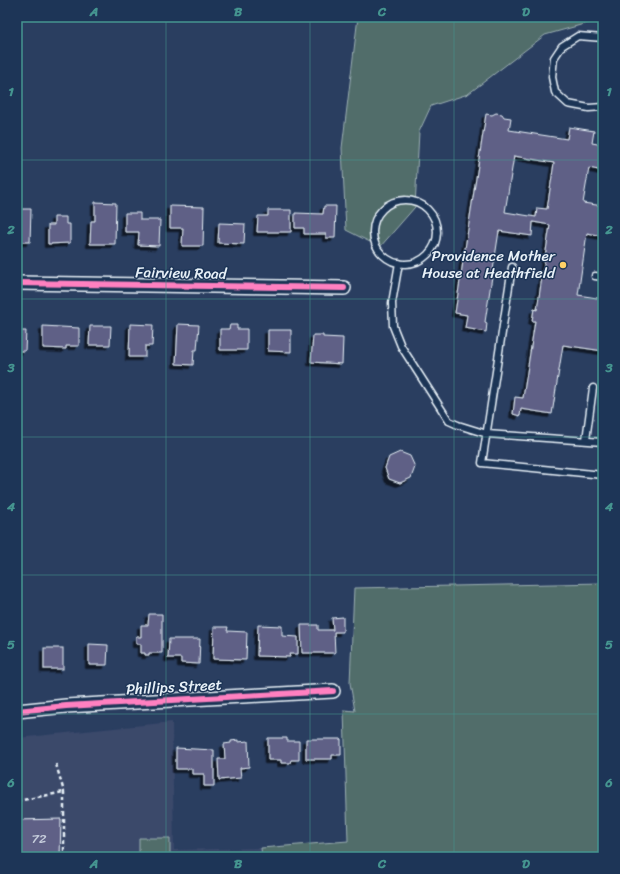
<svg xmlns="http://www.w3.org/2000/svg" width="620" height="874" viewBox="0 0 620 874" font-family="Sriracha,sans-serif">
<defs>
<filter id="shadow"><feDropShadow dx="-3.5" dy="3.5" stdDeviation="0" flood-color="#0009"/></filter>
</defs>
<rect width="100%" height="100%" fill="#2a3e60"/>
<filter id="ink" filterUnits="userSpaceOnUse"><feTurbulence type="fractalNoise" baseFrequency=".025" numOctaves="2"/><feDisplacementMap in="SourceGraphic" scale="8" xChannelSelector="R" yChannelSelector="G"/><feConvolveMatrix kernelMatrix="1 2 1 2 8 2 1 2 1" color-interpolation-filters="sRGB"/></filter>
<g filter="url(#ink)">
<path fill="#3a486b" d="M 172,722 L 174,850 L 261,848 L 262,857 L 17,857 L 17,738 Z"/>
<g fill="#516d6b" stroke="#9cafb2">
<path d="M 358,17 L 603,17 L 603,20 L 602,19 L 545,35 L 468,94 L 431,106 L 419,132 L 415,207 L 380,247 L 346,230 L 342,148 Z"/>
<path d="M 603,583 L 603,857 L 262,857 L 261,848 L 348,841 L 344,710 L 355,711 L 350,683 L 354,588 Z"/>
<path d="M 170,838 L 170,857 L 139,857 L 139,838 Z"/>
</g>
<g fill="#5f6186" stroke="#e8f1f8" fill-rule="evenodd" filter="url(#shadow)">
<path d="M 496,113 L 502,114 L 504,117 L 511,118 L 509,130 L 567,139 L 569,127 L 594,131 L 592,143 L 603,145 L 603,171 L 589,168 L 583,203 L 603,206 L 603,236 L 587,233 L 578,295 L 603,299 L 603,351 L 563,345 L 552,414 L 521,409 L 520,416 L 513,414 L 515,397 L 523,398 L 535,321 L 532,321 L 534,309 L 537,310 L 550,225 L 533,222 L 532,236 L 499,231 L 485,322 L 487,323 L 486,332 L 465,328 L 467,315 L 455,313 L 486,114 L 492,115 ZM 514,156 L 554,163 L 547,209 L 537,208 L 536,217 L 505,212 Z"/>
<path d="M 95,202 L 116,203 L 115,244 L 90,244 L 91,221 L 95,221 Z"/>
<path d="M 170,206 L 204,207 L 203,246 L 182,246 L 183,228 L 170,228 Z"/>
<path d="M 324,206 L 336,206 L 335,238 L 326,238 L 326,234 L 304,234 L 304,228 L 295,228 L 295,213 L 323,214 Z"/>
<path d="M 19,209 L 31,209 L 30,242 L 17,242 L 17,220 L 19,220 Z"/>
<path d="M 268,210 L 291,210 L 291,232 L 257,232 L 258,216 L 268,216 Z"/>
<path d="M 125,213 L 140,213 L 140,220 L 160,220 L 159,246 L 138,245 L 139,232 L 125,232 Z"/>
<path d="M 54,217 L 66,217 L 66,224 L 70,224 L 70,243 L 48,244 L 48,225 L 54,225 Z"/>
<path d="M 219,223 L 245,224 L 244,244 L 218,243 Z"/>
<path d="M 130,324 L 153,325 L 152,346 L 145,346 L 145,357 L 129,357 Z"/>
<path d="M 178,324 L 199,325 L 197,350 L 194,350 L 193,365 L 176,364 Z"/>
<path d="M 230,325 L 237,325 L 237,329 L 247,329 L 247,350 L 220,350 L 220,329 L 229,329 Z"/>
<path d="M 43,326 L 79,328 L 79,346 L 66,346 L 66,349 L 43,348 Z"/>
<path d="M 90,326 L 111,326 L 110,345 L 89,345 Z"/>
<path d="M 268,330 L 291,330 L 291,352 L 268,351 Z"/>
<path d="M 17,331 L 26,331 L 25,351 L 17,351 Z"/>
<path d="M 313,335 L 323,335 L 323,337 L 343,338 L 342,364 L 311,362 Z"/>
<path d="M 400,452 L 410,456 L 415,467 L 411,478 L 400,483 L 389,479 L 385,468 L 389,457 Z"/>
<path d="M 149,614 L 162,614 L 162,653 L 149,653 L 149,655 L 145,655 L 145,653 L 141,653 L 141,644 L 136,644 L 136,637 L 141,637 L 141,625 L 148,625 Z"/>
<path d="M 343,617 L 343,632 L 334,632 L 335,653 L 302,653 L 301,625 L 318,625 L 318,630 L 333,630 L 332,618 Z"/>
<path d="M 258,625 L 282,626 L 282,636 L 298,637 L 298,654 L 289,654 L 290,657 L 257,656 Z"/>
<path d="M 214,627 L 228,627 L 227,631 L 247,632 L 246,660 L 213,659 Z"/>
<path d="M 169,639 L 200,639 L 199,664 L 181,663 L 181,658 L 168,658 Z"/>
<path d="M 89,644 L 108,645 L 107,665 L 89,665 Z"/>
<rect x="17" y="647" width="4" height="25"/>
<rect x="44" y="648" width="19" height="21"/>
<path d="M 268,738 L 287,738 L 287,741 L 299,741 L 299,760 L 291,760 L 290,763 L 281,763 L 281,760 L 268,760 Z"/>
<path d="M 306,739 L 341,739 L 341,755 L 332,755 L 332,759 L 306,759 Z"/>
<path d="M 238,740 L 238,742 L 248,741 L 249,767 L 240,768 L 241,778 L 219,780 L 218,759 L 225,759 L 224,744 L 231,743 L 231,741 Z"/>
<path d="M 176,748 L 214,750 L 214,786 L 204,786 L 204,774 L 192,774 L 192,769 L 176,769 Z"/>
<path d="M 61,819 L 60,857 L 17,857 L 17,820 Z"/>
</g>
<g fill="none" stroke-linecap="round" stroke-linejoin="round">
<defs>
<g id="service">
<path d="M 603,38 L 578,36 L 562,46 L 554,58 L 552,77 L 555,92 L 568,104 L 589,108 L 603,107"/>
<circle cx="405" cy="232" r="32"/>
<path d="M 399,263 L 392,303 L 393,326 L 401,346 L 449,421 L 458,425 L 487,434 L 603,442"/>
<path d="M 512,267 L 482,463 L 603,475"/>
<path d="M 595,276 L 603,277"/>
<path d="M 586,440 L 593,388"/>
</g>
<g id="minor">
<path d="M 17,283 L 344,288"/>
<path d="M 17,711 L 66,706 L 333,691"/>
</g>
</defs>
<use href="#service" stroke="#e8f1f8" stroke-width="9"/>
<use href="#minor" stroke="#e8f1f8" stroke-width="16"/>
<g stroke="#e8f1f8" stroke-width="2.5" stroke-dasharray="4 3" stroke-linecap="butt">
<path d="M 56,764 L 64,792 L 64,857"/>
<path d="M 17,801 L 64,792"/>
</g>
<use href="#service" stroke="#1d3557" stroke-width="6"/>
<use href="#minor" stroke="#1d3557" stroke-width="13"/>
<defs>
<g id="cycleway">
<path d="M 17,283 L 344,288"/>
<path d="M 17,711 L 66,706 L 333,691"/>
</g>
</defs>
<use href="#cycleway" stroke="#1d3557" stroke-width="8"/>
<use href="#cycleway" stroke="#ff80c0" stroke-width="6"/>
</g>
</g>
<path fill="none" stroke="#459590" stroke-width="1" stroke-opacity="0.55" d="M 166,17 L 166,857M 310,17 L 310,857M 454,17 L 454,857M 17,160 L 603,160M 17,299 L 603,299M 17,437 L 603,437M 17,575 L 603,575M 17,714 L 603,714"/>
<circle fill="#ffd166" stroke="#1d3557" stroke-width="1.5" cx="563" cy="265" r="4"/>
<g text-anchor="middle" stroke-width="3" stroke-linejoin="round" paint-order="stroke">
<g font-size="13" fill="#c6cddc">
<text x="39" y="843">72</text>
</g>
<g font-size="15" fill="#e8f1f8" stroke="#1d3557" text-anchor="end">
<text x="555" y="261">Providence Mother<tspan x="555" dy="17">House at Heathfield</tspan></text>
</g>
<g font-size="15" fill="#e8f1f8" stroke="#1d3557">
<text transform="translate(181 273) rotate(1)" y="5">Fairview Road</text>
<text transform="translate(174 687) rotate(-3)" y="5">Phillips Street</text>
</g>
</g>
<rect width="620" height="874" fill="none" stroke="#1d3557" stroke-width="44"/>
<rect x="22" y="22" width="576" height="830" fill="none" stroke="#459590" stroke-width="1.5"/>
<g font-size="13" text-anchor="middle" font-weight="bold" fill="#459590">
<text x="94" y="16">A</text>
<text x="238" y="16">B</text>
<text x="382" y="16">C</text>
<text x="526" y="16">D</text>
<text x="11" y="96">1</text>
<text x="609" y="96">1</text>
<text x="11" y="234">2</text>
<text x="609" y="234">2</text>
<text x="11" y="372">3</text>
<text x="609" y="372">3</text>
<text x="11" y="511">4</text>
<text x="609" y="511">4</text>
<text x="11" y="649">5</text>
<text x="609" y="649">5</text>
<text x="11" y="787">6</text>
<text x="609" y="787">6</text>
<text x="94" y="868">A</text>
<text x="238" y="868">B</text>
<text x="382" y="868">C</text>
<text x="526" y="868">D</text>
</g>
</svg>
